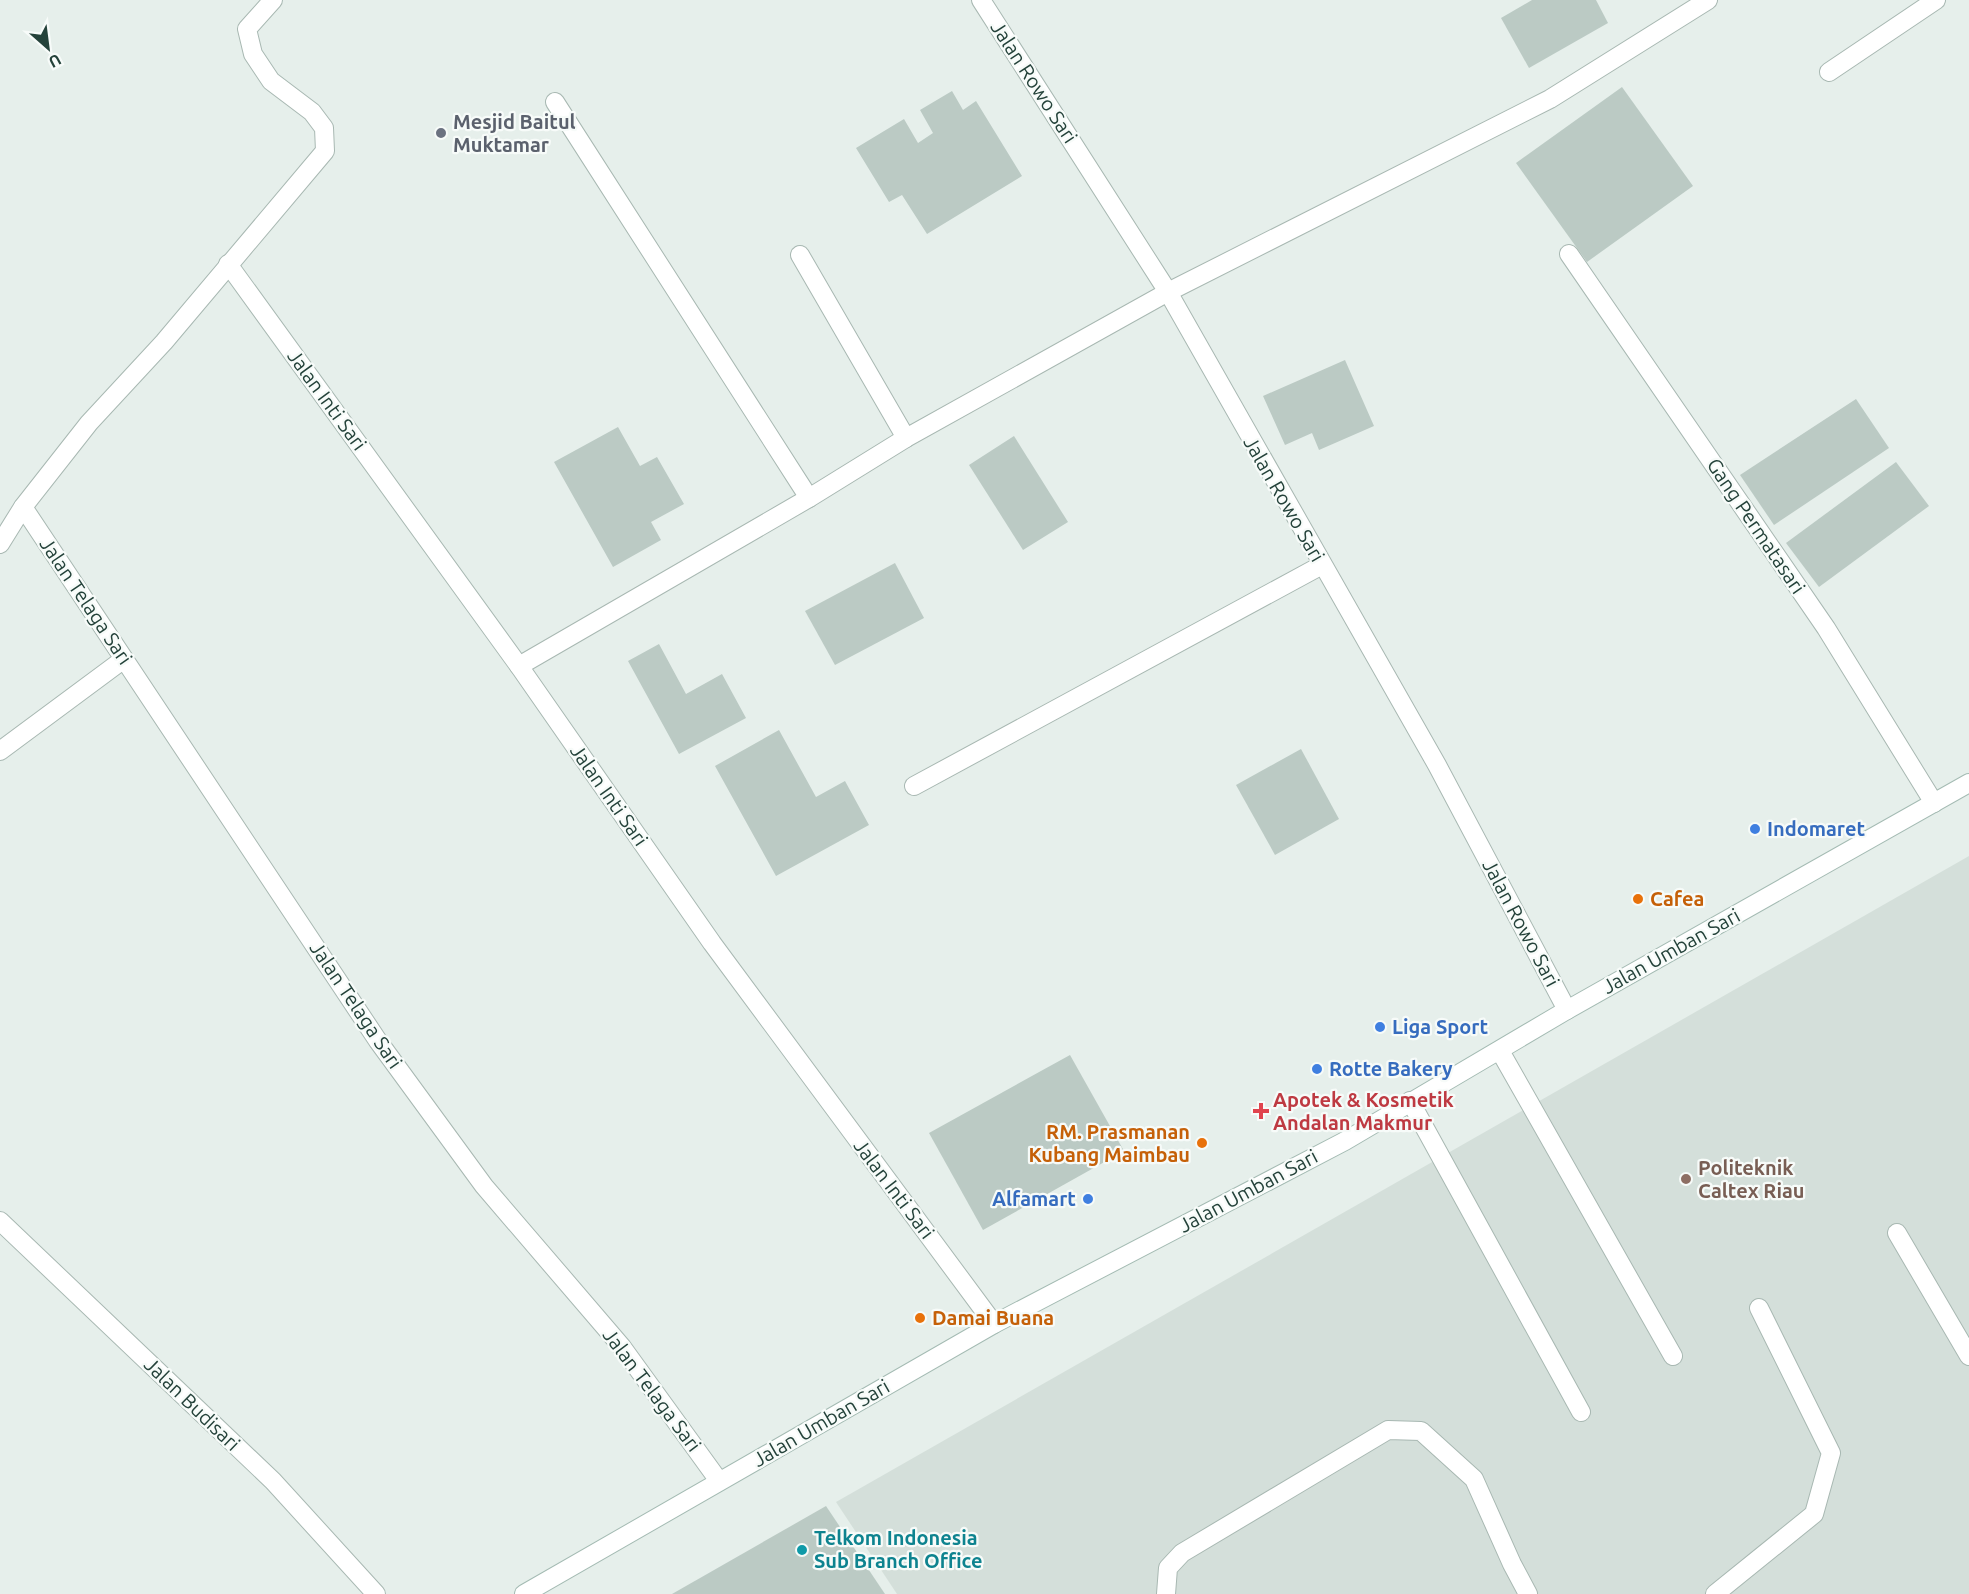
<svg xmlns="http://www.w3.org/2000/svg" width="1969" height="1594" viewBox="0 0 1969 1594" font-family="Ubuntu,sans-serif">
<rect width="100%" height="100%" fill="#e6efeb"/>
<path fill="#d4dfda" d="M 1969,856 L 1969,1594 L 897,1594 L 836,1502 Z"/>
<g fill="#bbcac4">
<path d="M 1532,0 L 1596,0 L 1608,23 L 1529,68 L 1501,18 Z"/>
<path d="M 1622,87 L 1693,186 L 1587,262 L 1516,163 Z"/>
<path d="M 952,91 L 963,110 L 976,101 L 1022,176 L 927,234 L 902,195 L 889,202 L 856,148 L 904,119 L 918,143 L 933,133 L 920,110 Z"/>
<path d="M 1345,360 L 1374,426 L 1319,450 L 1312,433 L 1285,445 L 1263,396 Z"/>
<path d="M 1856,399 L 1889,448 L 1774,525 L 1740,475 Z"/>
<path d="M 618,427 L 640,466 L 657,457 L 684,504 L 651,522 L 661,540 L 613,567 L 554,462 Z"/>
<path d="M 1014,436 L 1068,522 L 1023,550 L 969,465 Z"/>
<path d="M 1896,462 L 1929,506 L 1819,587 L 1786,543 Z"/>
<path d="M 895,563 L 924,618 L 835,665 L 805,611 Z"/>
<path d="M 659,644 L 686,694 L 722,674 L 746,718 L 679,754 L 628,661 Z"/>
<path d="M 779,730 L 816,797 L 845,781 L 869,825 L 776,876 L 715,766 Z"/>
<path d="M 1301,749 L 1339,819 L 1275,855 L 1236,785 Z"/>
<path d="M 1070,1055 L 1124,1151 L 983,1230 L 929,1133 Z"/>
<path d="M 826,1506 L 885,1594 L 672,1594 Z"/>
</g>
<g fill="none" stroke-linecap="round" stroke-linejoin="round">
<defs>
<g id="service">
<path d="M 1500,1051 L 1673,1356"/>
<path d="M 1410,1101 L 1581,1412"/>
<path d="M 1897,1233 L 1969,1356"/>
<path d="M 1166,1594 L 1168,1568 L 1182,1553 L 1388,1430 L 1421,1431 L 1474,1479 L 1512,1564 L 1528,1594"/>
<path d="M 1715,1594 L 1814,1514 L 1831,1453 L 1759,1308"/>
</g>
<g id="minor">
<path d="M 981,0 L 1168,292 L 1437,765 L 1567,1010"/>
<path d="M 1829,72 L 1936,0"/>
<path d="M 555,102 L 809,498"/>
<path d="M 1569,254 L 1826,628 L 1934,803"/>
<path d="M 800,255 L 906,438"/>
<path d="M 228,264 L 519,666 L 712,943 L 994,1324"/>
<path d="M 23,507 L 378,1041 L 484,1186 L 622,1347 L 719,1481"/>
<path d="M 0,544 L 23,507 L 89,423 L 164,342 L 325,151 L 324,128 L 312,112 L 271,81 L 253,54 L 247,29 L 273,0"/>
<path d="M 519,666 L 809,498 L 906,438 L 1168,292 L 1550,99 L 1708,0"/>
<path d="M 0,751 L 124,659"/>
<path d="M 914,786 L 1322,565"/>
<path d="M 0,1221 L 273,1481 L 376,1594"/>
</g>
<path id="secondary" d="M 524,1594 L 994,1324 L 1345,1141 L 1567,1010 L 1969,783"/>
</defs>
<use href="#service" stroke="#a8b8b2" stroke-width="20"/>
<use href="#minor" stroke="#a8b8b2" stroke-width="20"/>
<use href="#secondary" stroke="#a4bbb3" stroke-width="20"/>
<use href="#service" stroke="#fff" stroke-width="18"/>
<use href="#minor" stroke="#fff" stroke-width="18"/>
<use href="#secondary" stroke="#fff" stroke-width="18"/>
</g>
<circle fill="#6b7280" stroke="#f7fbf9" stroke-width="2" cx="441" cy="133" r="6"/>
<g fill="#3f7fe0" stroke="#f7fbf9" stroke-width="2">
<circle cx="1755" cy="829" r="6"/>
<circle cx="1380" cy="1027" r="6"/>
<circle cx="1317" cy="1069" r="6"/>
<circle cx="1088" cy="1199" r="6"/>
</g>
<g fill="#e8710a" stroke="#f7fbf9" stroke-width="2">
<circle cx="1638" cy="899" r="6"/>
<circle cx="1202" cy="1143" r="6"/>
<circle cx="920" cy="1318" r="6"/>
</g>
<path fill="#e0444e" stroke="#f7fbf9" stroke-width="2" d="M1258 1102h6v6h6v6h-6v6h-6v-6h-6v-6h6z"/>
<circle fill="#8d6e63" stroke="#f7fbf9" stroke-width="2" cx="1686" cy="1179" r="6"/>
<circle fill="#0f9aa8" stroke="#f7fbf9" stroke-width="2" cx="802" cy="1550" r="6"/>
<g text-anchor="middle" stroke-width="4.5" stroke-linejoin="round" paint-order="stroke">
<g font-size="20" fill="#24423a" stroke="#f7fbf9">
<text transform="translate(1034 82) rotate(57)" y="7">Jalan Rowo Sari</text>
<text transform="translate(327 400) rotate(54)" y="7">Jalan Inti Sari</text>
<text transform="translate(1284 499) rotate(60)" y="7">Jalan Rowo Sari</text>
<text transform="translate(1756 526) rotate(56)" y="7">Gang Permatasari</text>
<text transform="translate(86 601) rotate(56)" y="7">Jalan Telaga Sari</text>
<text transform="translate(609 795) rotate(55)" y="7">Jalan Inti Sari</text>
<text transform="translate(1521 923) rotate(62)" y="7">Jalan Rowo Sari</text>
<text transform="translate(1671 951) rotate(-29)" y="7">Jalan Umban Sari</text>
<text transform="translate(356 1005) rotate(56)" y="7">Jalan Telaga Sari</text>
<text transform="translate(894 1189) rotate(53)" y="7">Jalan Inti Sari</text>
<text transform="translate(1248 1191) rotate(-28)" y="7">Jalan Umban Sari</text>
<text transform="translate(652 1390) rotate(53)" y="7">Jalan Telaga Sari</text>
<text transform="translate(192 1404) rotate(44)" y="7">Jalan Budisari</text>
<text transform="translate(821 1423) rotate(-30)" y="7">Jalan Umban Sari</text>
</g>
<g font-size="20" font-weight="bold" fill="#5b616d" stroke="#f7fbf9" text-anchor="start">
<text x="453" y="129">Mesjid Baitul<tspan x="453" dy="23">Muktamar</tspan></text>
</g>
<g font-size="20" font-weight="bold" fill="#366cbe" stroke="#f7fbf9" text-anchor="start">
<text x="1767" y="836">Indomaret</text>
<text x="1392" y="1034">Liga Sport</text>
<text x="1329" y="1076">Rotte Bakery</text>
<text x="1076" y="1206" text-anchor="end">Alfamart</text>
</g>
<g font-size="20" font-weight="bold" fill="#c56008" stroke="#f7fbf9" text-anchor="start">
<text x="1650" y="906">Cafea</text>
<text x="1190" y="1139" text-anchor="end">RM. Prasmanan<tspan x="1190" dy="23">Kubang Maimbau</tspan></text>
<text x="932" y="1325">Damai Buana</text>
</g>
<g font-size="20" font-weight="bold" fill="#be3a42" stroke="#f7fbf9" text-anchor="start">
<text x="1273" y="1107">Apotek &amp; Kosmetik<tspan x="1273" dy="23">Andalan Makmur</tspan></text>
</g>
<g font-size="20" font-weight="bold" fill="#785e54" stroke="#f7fbf9" text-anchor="start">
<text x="1698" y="1175">Politeknik<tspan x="1698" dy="23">Caltex Riau</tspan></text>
</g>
<g font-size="20" font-weight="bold" fill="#0d838f" stroke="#f7fbf9" text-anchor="start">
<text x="814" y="1545">Telkom Indonesia<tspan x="814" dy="23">Sub Branch Office</tspan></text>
</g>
</g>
<g transform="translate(48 48) rotate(152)" stroke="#f7fbf9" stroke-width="4.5" paint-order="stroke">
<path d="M0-4.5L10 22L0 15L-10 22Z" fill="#24423a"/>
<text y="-9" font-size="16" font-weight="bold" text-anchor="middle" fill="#24423a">U</text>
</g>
</svg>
